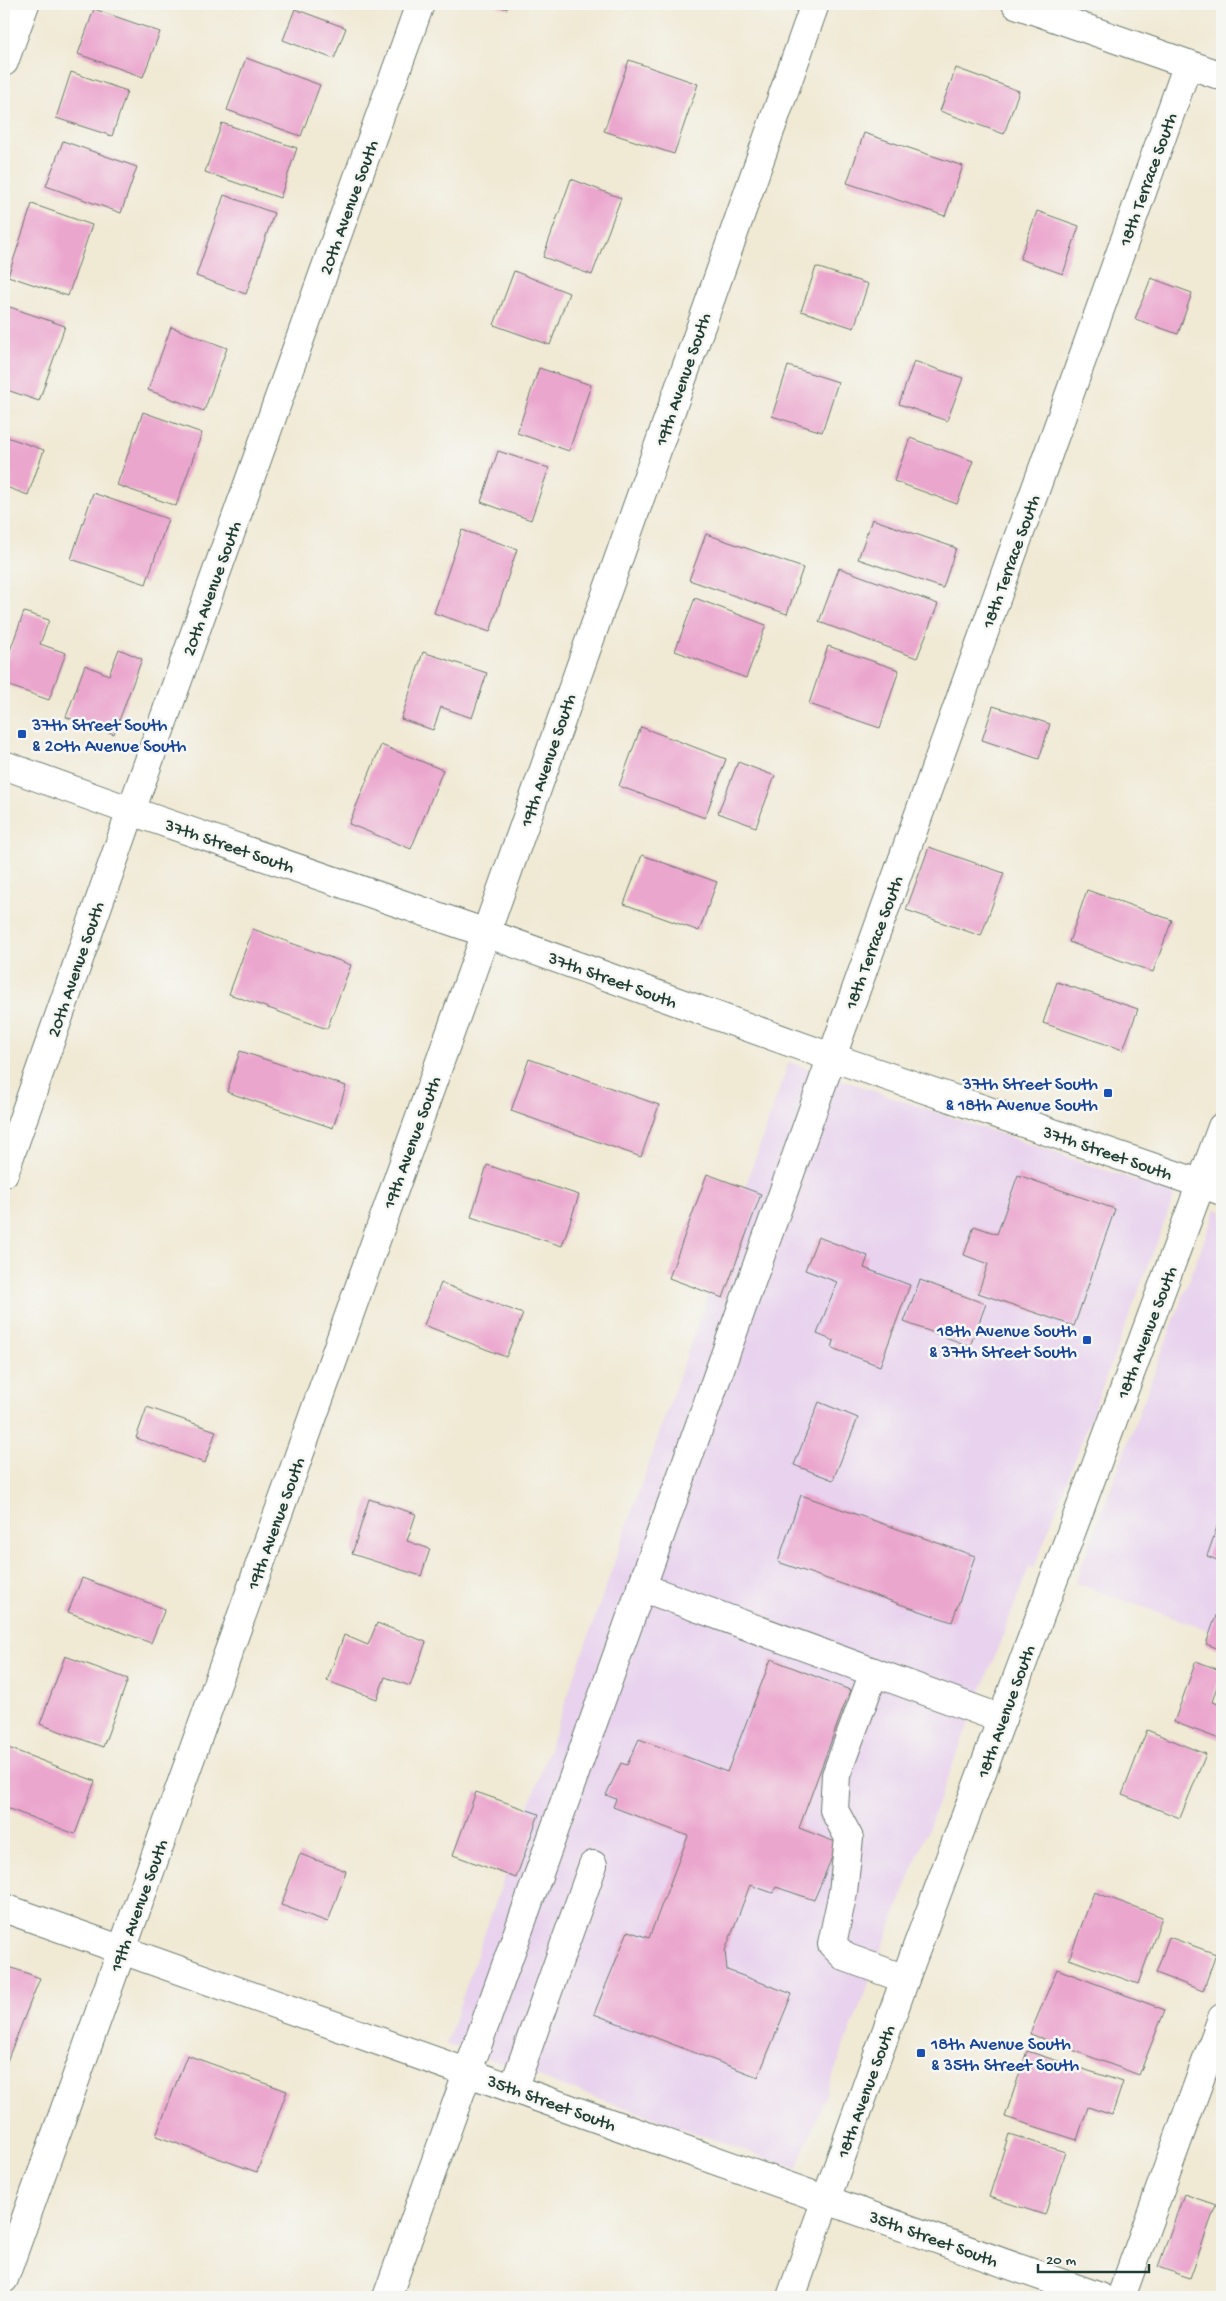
<svg xmlns="http://www.w3.org/2000/svg" width="1226" height="2301" viewBox="0 0 1226 2301" font-family="'Gochi Hand',sans-serif">
<rect width="100%" height="100%" fill="#f6f6f2"/>
<filter id="ink" filterUnits="userSpaceOnUse"><feTurbulence type="fractalNoise" baseFrequency=".02" numOctaves="2"/><feDisplacementMap in="SourceGraphic" scale="10" xChannelSelector="R" yChannelSelector="G"/><feConvolveMatrix kernelMatrix="1 2 1 2 8 2 1 2 1" color-interpolation-filters="sRGB"/></filter>
<filter id="wash" filterUnits="userSpaceOnUse"><feTurbulence type="fractalNoise" baseFrequency=".0096" numOctaves="4" result="noise"/><feDisplacementMap in="SourceGraphic" scale="20" xChannelSelector="R" yChannelSelector="G"/><feGaussianBlur stdDeviation="1.12" result="paint"/><feColorMatrix in="noise" values="0 0 0 0 0 0 0 0 0 0 0 0 0 0 0 0 0 1.4 0 .05"/><feComposite in="paint" operator="in"/></filter>
<g filter="url(#wash)">
<rect width="100%" height="100%" fill="#f0e9d4"/>
<g fill="#e8d2ee">
<path d="M 789,1062 L 1175,1194 L 1034,1568 L 1029,1567 L 797,2169 L 446,2044 Z"/>
<path d="M 1216,1209 L 1222,1212 L 1222,1635 L 1075,1583 Z"/>
</g>
<g id="blocks">
<g fill="#eba6ce">
<path d="M 493,4 L 509,4 L 507,9 Z"/>
<path d="M 94,9 L 160,32 L 143,77 L 78,54 Z"/>
<path d="M 295,9 L 346,28 L 334,59 L 283,40 Z"/>
<path d="M 246,58 L 320,85 L 301,136 L 227,110 Z"/>
<path d="M 629,60 L 698,84 L 674,154 L 604,131 Z"/>
<path d="M 956,68 L 1019,91 L 1004,134 L 940,111 Z"/>
<path d="M 71,72 L 127,91 L 112,136 L 56,118 Z"/>
<path d="M 222,123 L 297,148 L 280,198 L 205,172 Z"/>
<path d="M 864,133 L 963,166 L 945,216 L 847,183 Z"/>
<path d="M 63,141 L 137,167 L 121,213 L 46,186 Z"/>
<path d="M 571,179 L 621,198 L 592,275 L 543,257 Z"/>
<path d="M 224,195 L 274,213 L 246,294 L 196,276 Z"/>
<path d="M 32,204 L 92,225 L 68,296 L 8,276 Z"/>
<path d="M 1037,211 L 1079,226 L 1063,274 L 1020,259 Z"/>
<path d="M 816,267 L 868,284 L 854,328 L 801,311 Z"/>
<path d="M 514,271 L 569,293 L 550,345 L 494,325 Z"/>
<path d="M 1151,278 L 1192,293 L 1178,334 L 1135,319 Z"/>
<path d="M 4,305 L 65,326 L 39,401 L 4,389 Z"/>
<path d="M 171,327 L 227,348 L 204,411 L 148,390 Z"/>
<path d="M 914,361 L 963,378 L 947,421 L 899,404 Z"/>
<path d="M 788,366 L 838,382 L 822,432 L 772,416 Z"/>
<path d="M 539,368 L 591,385 L 569,451 L 517,433 Z"/>
<path d="M 143,412 L 202,433 L 176,506 L 117,485 Z"/>
<path d="M 4,436 L 44,450 L 28,495 L 6,487 L 4,492 Z"/>
<path d="M 910,438 L 973,461 L 957,504 L 894,481 Z"/>
<path d="M 498,451 L 549,468 L 531,520 L 481,502 Z"/>
<path d="M 93,493 L 168,519 L 146,584 L 71,559 Z"/>
<path d="M 872,519 L 956,548 L 943,588 L 858,559 Z"/>
<path d="M 462,530 L 517,549 L 490,632 L 434,613 Z"/>
<path d="M 706,534 L 803,568 L 787,614 L 689,580 Z"/>
<path d="M 839,568 L 938,604 L 917,658 L 819,622 Z"/>
<path d="M 695,598 L 766,625 L 746,678 L 675,651 Z"/>
<path d="M 24,612 L 49,620 L 40,644 L 66,653 L 49,700 L 4,684 L 4,667 Z"/>
<path d="M 828,646 L 899,670 L 880,728 L 809,704 Z"/>
<path d="M 119,649 L 142,659 L 114,734 L 66,717 L 85,665 L 109,675 Z"/>
<path d="M 423,652 L 487,673 L 472,718 L 441,707 L 433,730 L 401,719 Z"/>
<path d="M 993,706 L 1050,724 L 1039,759 L 982,740 Z"/>
<path d="M 641,727 L 726,759 L 705,818 L 619,786 Z"/>
<path d="M 381,745 L 443,770 L 411,849 L 349,824 Z"/>
<path d="M 738,762 L 775,776 L 756,827 L 718,813 Z"/>
<path d="M 929,847 L 1004,873 L 981,936 L 906,910 Z"/>
<path d="M 642,855 L 717,882 L 699,931 L 624,904 Z"/>
<path d="M 1087,890 L 1172,920 L 1153,972 L 1069,942 Z"/>
<path d="M 253,929 L 351,965 L 327,1029 L 229,994 Z"/>
<path d="M 1057,982 L 1138,1009 L 1123,1050 L 1043,1023 Z"/>
<path d="M 240,1051 L 346,1086 L 333,1128 L 227,1092 Z"/>
<path d="M 529,1059 L 659,1105 L 641,1157 L 511,1111 Z"/>
<path d="M 487,1165 L 579,1195 L 562,1246 L 471,1217 Z"/>
<path d="M 707,1174 L 761,1194 L 723,1298 L 669,1278 Z"/>
<path d="M 1018,1175 L 1115,1209 L 1074,1326 L 978,1293 L 988,1264 L 964,1255 L 974,1226 L 997,1234 Z"/>
<path d="M 818,1237 L 868,1256 L 864,1268 L 910,1285 L 880,1366 L 832,1348 L 834,1341 L 817,1334 L 837,1282 L 805,1270 Z"/>
<path d="M 920,1280 L 986,1304 L 970,1346 L 904,1322 Z"/>
<path d="M 441,1283 L 523,1314 L 506,1357 L 424,1325 Z"/>
<path d="M 819,1402 L 858,1418 L 833,1480 L 794,1465 Z"/>
<path d="M 147,1407 L 216,1431 L 205,1463 L 136,1438 Z"/>
<path d="M 801,1495 L 975,1556 L 952,1622 L 778,1562 Z"/>
<path d="M 369,1499 L 416,1514 L 407,1541 L 430,1549 L 421,1576 L 352,1554 Z"/>
<path d="M 1222,1513 L 1222,1562 L 1207,1556 Z"/>
<path d="M 82,1578 L 165,1609 L 151,1643 L 68,1612 Z"/>
<path d="M 1222,1599 L 1222,1650 L 1206,1644 Z"/>
<path d="M 377,1623 L 426,1642 L 410,1686 L 385,1677 L 377,1699 L 327,1681 L 344,1635 L 368,1645 Z"/>
<path d="M 65,1656 L 128,1679 L 103,1747 L 40,1724 Z"/>
<path d="M 771,1659 L 850,1690 L 799,1828 L 838,1843 L 814,1900 L 776,1887 L 773,1893 L 750,1885 L 725,1951 L 727,1970 L 792,1994 L 758,2077 L 594,2014 L 628,1931 L 649,1938 L 688,1836 L 613,1807 L 616,1799 L 606,1795 L 621,1763 L 627,1765 L 639,1739 L 727,1772 Z"/>
<path d="M 1196,1661 L 1222,1671 L 1212,1702 L 1222,1705 L 1222,1740 L 1174,1722 Z"/>
<path d="M 1147,1730 L 1206,1754 L 1180,1818 L 1122,1795 Z"/>
<path d="M 6,1747 L 95,1781 L 75,1834 L 4,1807 L 4,1754 Z"/>
<path d="M 476,1792 L 539,1814 L 516,1878 L 453,1855 Z"/>
<path d="M 300,1854 L 346,1871 L 328,1922 L 281,1905 Z"/>
<path d="M 1094,1892 L 1162,1917 L 1138,1984 L 1069,1959 Z"/>
<path d="M 1169,1937 L 1216,1954 L 1203,1991 L 1156,1973 Z"/>
<path d="M 4,1965 L 40,1978 L 5,2066 L 4,2066 Z"/>
<path d="M 1057,1969 L 1165,2010 L 1139,2075 L 1030,2034 Z"/>
<path d="M 1027,2051 L 1123,2082 L 1112,2115 L 1088,2107 L 1077,2140 L 1005,2117 Z"/>
<path d="M 187,2055 L 287,2091 L 257,2172 L 156,2136 Z"/>
<path d="M 1009,2134 L 1065,2152 L 1045,2215 L 989,2197 Z"/>
<path d="M 1184,2194 L 1216,2205 L 1190,2278 L 1158,2267 Z"/>
</g>
</g>
</g>
<g filter="url(#ink)">
<use href="#blocks" fill-opacity="0" stroke="#68796c" stroke-width="1"/>
<g fill="none" stroke-linecap="round" stroke-linejoin="round">
<defs>
<g id="minor">
<path d="M 1016,4 L 1222,76"/>
<path d="M 4,62 L 25,4"/>
<path d="M 4,765 L 131,811 L 486,933 L 831,1057 L 1222,1191"/>
<path d="M 4,1173 L 131,811 L 420,4"/>
<path d="M 641,1587 L 1002,1719"/>
<path d="M 874,1672 L 836,1775 L 834,1810 L 849,1838 L 843,1892 L 832,1944 L 845,1957 L 905,1979"/>
<path d="M 4,1908 L 1100,2297"/>
<path d="M 513,2089 L 593,1865"/>
<path d="M 4,2279 L 486,933 L 815,4"/>
<path d="M 387,2297 L 1188,64"/>
<path d="M 791,2297 L 905,1979 L 1222,1127"/>
<path d="M 1121,2297 L 1222,2018"/>
</g>
</defs>
<use href="#minor" stroke="#68796c" stroke-width="30"/>
<use href="#minor" stroke="#fff" stroke-width="28"/>
</g>
</g>
<g fill="#1a4fb4" stroke="#f6f6f2" stroke-width="2">
<rect x="17" y="729" width="10" height="10" rx="2.5"/>
<rect x="1103" y="1088" width="10" height="10" rx="2.5"/>
<rect x="1082" y="1335" width="10" height="10" rx="2.5"/>
<rect x="916" y="2048" width="10" height="10" rx="2.5"/>
</g>
<g text-anchor="middle" stroke-width="5" stroke-linejoin="round" paint-order="stroke">
<g font-size="18" fill="#1f3d34" stroke="#f6f6f2">
<text transform="translate(1147 179) rotate(-70)" y="6">18th Terrace South</text>
<text transform="translate(348 207) rotate(-70)" y="6">20th Avenue South</text>
<text transform="translate(682 379) rotate(-71)" y="6">19th Avenue South</text>
<text transform="translate(1010 561) rotate(-70)" y="6">18th Terrace South</text>
<text transform="translate(211 588) rotate(-70)" y="6">20th Avenue South</text>
<text transform="translate(547 760) rotate(-71)" y="6">19th Avenue South</text>
<text transform="translate(230 845) rotate(19)" y="6">37th Street South</text>
<text transform="translate(873 942) rotate(-70)" y="6">18th Terrace South</text>
<text transform="translate(75 969) rotate(-71)" y="6">20th Avenue South</text>
<text transform="translate(613 979) rotate(20)" y="6">37th Street South</text>
<text transform="translate(411 1142) rotate(-70)" y="6">19th Avenue South</text>
<text transform="translate(1108 1152) rotate(19)" y="6">37th Street South</text>
<text transform="translate(1146 1332) rotate(-69)" y="6">18th Avenue South</text>
<text transform="translate(275 1523) rotate(-70)" y="6">19th Avenue South</text>
<text transform="translate(1005 1711) rotate(-70)" y="6">18th Avenue South</text>
<text transform="translate(138 1905) rotate(-70)" y="6">19th Avenue South</text>
<text transform="translate(865 2091) rotate(-70)" y="6">18th Avenue South</text>
<text transform="translate(552 2102) rotate(20)" y="6">35th Street South</text>
<text transform="translate(934 2238) rotate(20)" y="6">35th Street South</text>
</g>
<g font-size="18" fill="#164399" stroke="#f6f6f2" text-anchor="start">
<text x="32" y="730">37th Street South<tspan x="32" dy="21">&amp; 20th Avenue South</tspan></text>
<text x="1098" y="1089" text-anchor="end">37th Street South<tspan x="1098" dy="21">&amp; 18th Avenue South</tspan></text>
<text x="1077" y="1336" text-anchor="end">18th Avenue South<tspan x="1077" dy="21">&amp; 37th Street South</tspan></text>
<text x="931" y="2049">18th Avenue South<tspan x="931" dy="21">&amp; 35th Street South</tspan></text>
</g>
</g>
<rect width="1226" height="2301" fill="none" stroke="#f6f6f2" stroke-width="20"/>
<path d="M1038 2264v8h111v-8" fill="none" stroke="#1f3d34" stroke-width="2.5"/>
<text x="1046" y="2264" font-size="15" fill="#1f3d34" stroke="#f6f6f2" stroke-width="4" paint-order="stroke">20 m</text>
</svg>
